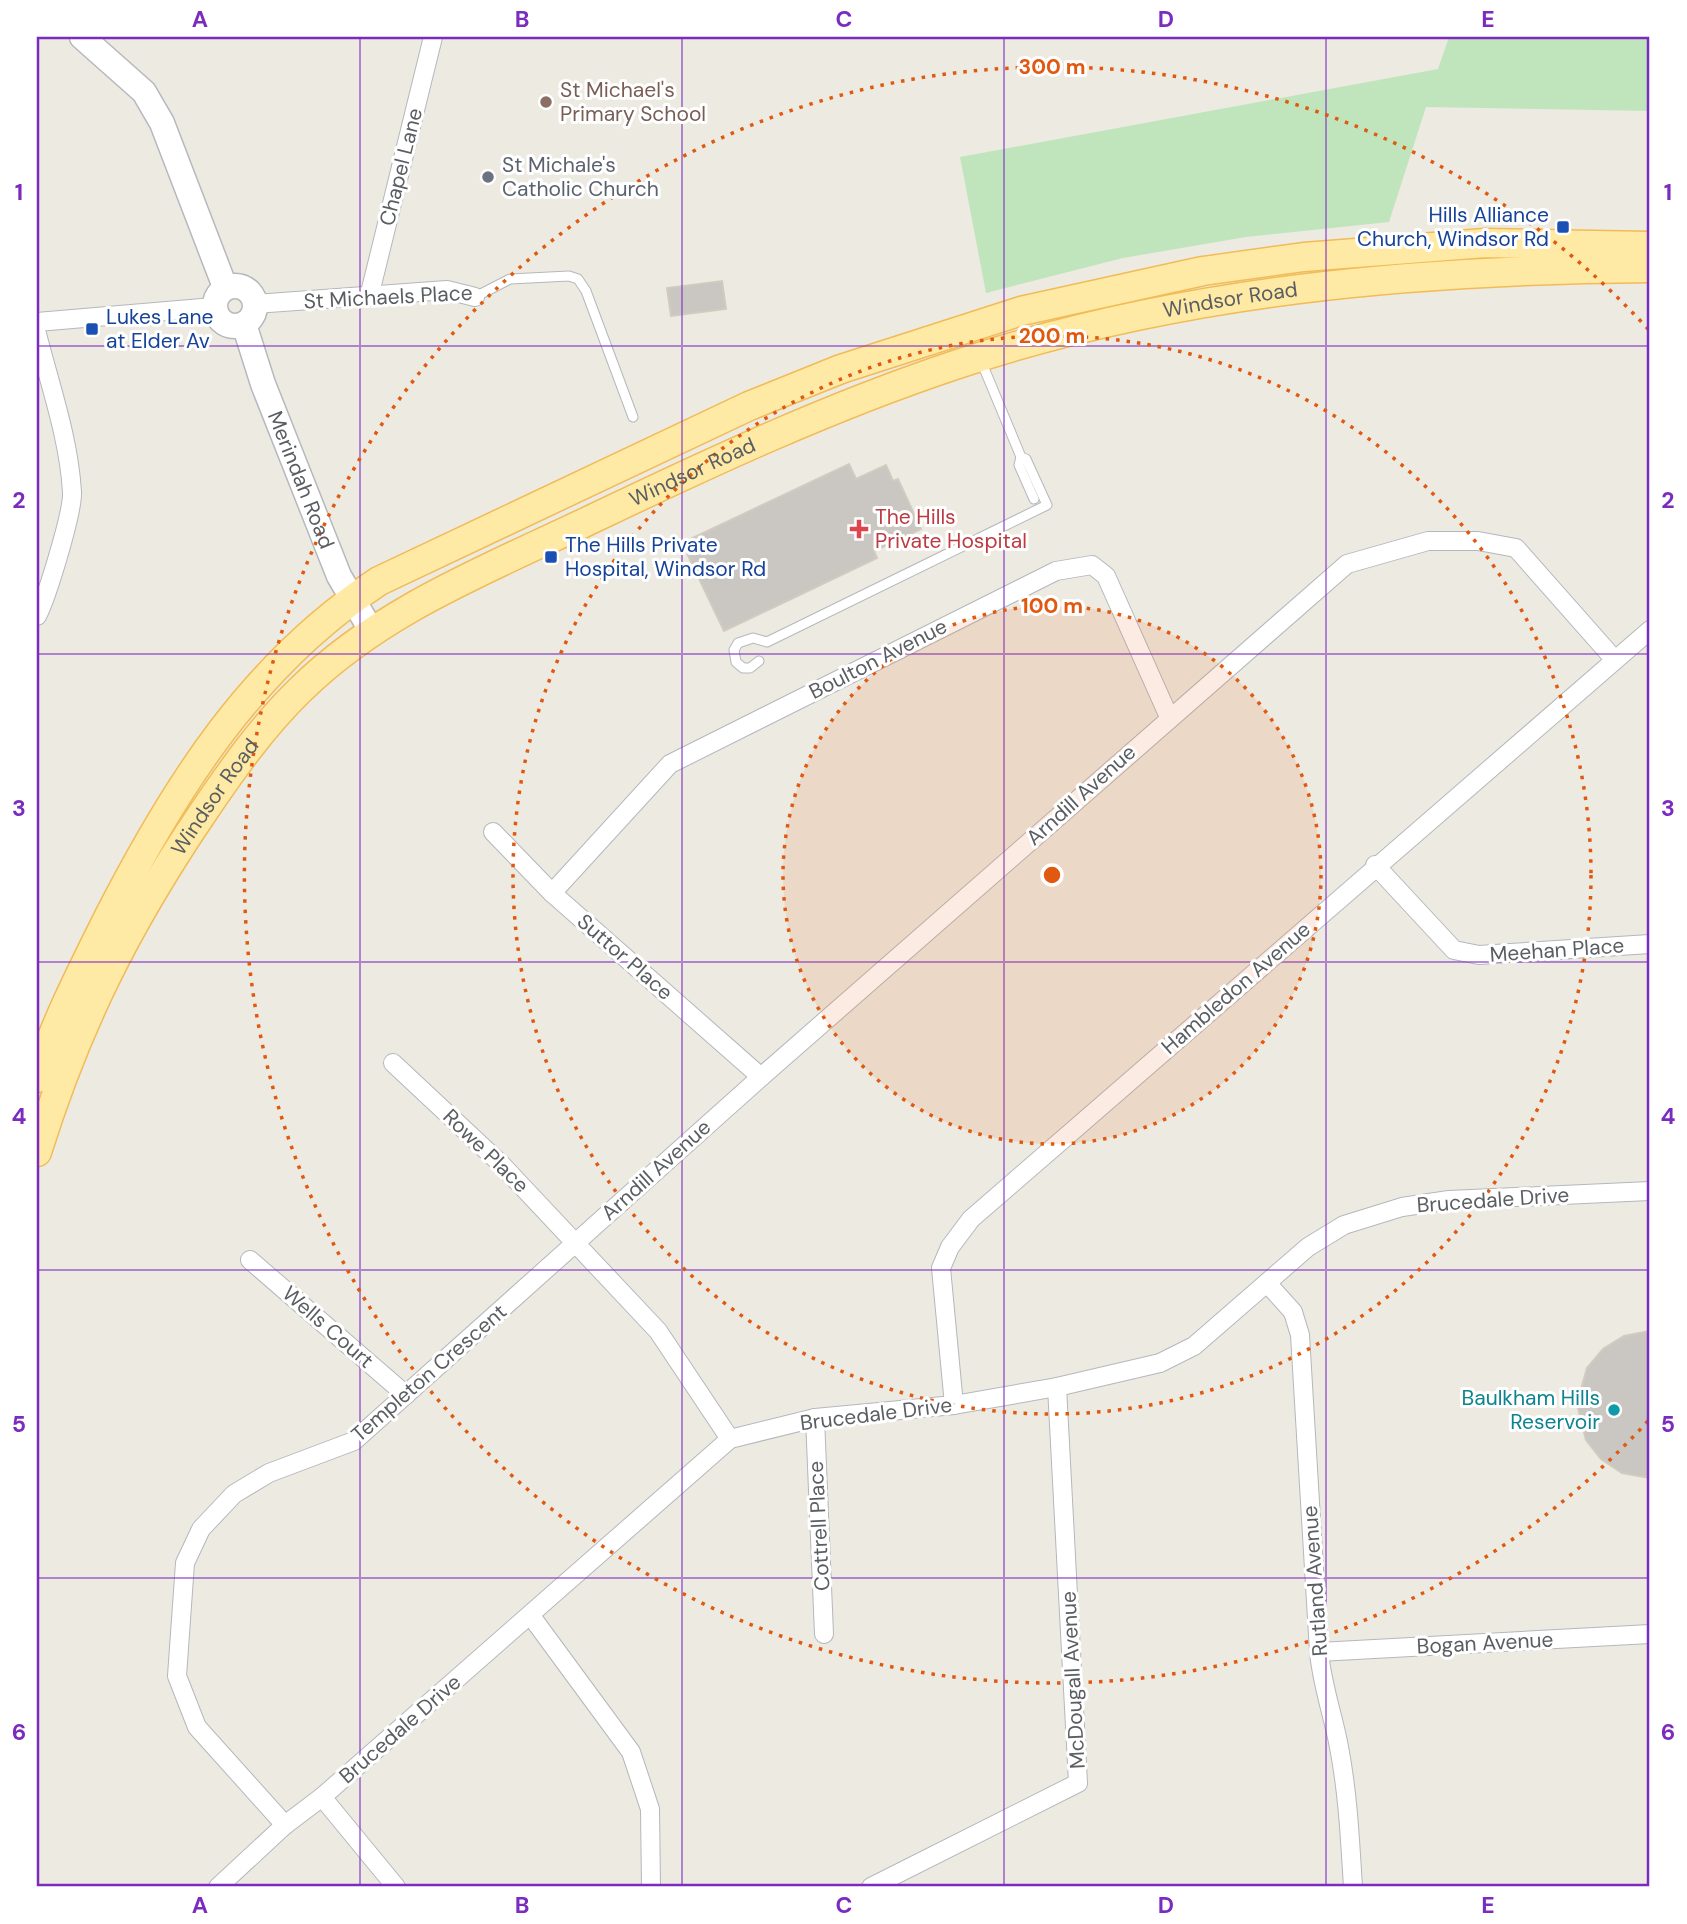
<svg xmlns="http://www.w3.org/2000/svg" width="1687" height="1924" viewBox="0 0 1687 1924" font-family="'DM Sans',sans-serif">
<rect width="100%" height="100%" fill="#edeae1"/>
<path fill="#c0e5bd" d="M 1449,37 L 1650,37 L 1650,111 L 1426,107 L 1389,222 L 1246,237 L 1123,258 L 986,293 L 960,157 L 1438,69 Z"/>
<g fill="#cac6c1" stroke="#d2cbc0" stroke-width="2">
<path d="M 722,281 L 726,309 L 671,316 L 667,288 Z"/>
<path d="M 849,464 L 856,479 L 886,465 L 893,481 L 898,479 L 921,529 L 874,551 L 877,558 L 724,631 L 682,543 Z"/>
<path d="M 1650,1331 L 1650,1478 L 1622,1473 L 1601,1459 L 1586,1440 L 1577,1404 L 1587,1368 L 1603,1349 L 1624,1336 Z"/>
</g>
<g fill="none" stroke-linecap="round" stroke-linejoin="round">
<defs>
<g id="service">
<path d="M 475,297 L 510,279 L 569,276 L 578,279 L 586,291 L 633,417"/>
<path d="M 1021,457 L 1019,465 L 1034,499"/>
<path d="M 759,661 L 750,668 L 743,668 L 736,662 L 734,650 L 738,643 L 753,638 L 767,642 L 1047,505 L 1026,459 L 1021,457 L 981,361"/>
</g>
<g id="minor">
<path d="M 369,297 L 433,37"/>
<path d="M 255,304 L 447,290 L 475,297"/>
<path d="M 37,322 L 214,307"/>
<path d="M 37,334 C 50,385 69,439 72,492 C 73,512 47,597 37,616"/>
<path d="M 493,832 L 552,893 L 761,1077"/>
<path d="M 1375,865 L 1454,950 L 1479,955 L 1650,944"/>
<path d="M 552,893 L 670,764 L 1056,571 L 1092,565 L 1106,576 L 1169,717"/>
<path d="M 393,1063 L 501,1164 L 658,1331 L 730,1439"/>
<path d="M 250,1260 L 406,1395"/>
<path d="M 1267,1283 L 1293,1312 L 1300,1335 L 1319,1652 C 1322,1685 1333,1715 1339,1747 C 1348,1794 1350,1840 1353,1887"/>
<path d="M 954,1405 L 941,1268 L 950,1247 L 971,1219 L 1650,630"/>
<path d="M 815,1418 L 824,1634"/>
<path d="M 531,1616 L 631,1752 L 650,1809 L 651,1887"/>
<path d="M 1319,1652 L 1650,1634"/>
<path d="M 322,1797 L 396,1887"/>
<path d="M 285,1825 L 197,1727 L 177,1676 L 185,1563 L 201,1529 L 234,1494 L 269,1473 L 354,1441 L 761,1077 L 1347,564 L 1428,541 L 1478,541 L 1516,548 L 1614,659"/>
<path d="M 218,1887 L 285,1825 L 322,1797 L 730,1439 L 815,1418 L 954,1405 L 1057,1387 L 1160,1363 L 1194,1346 L 1308,1247 L 1344,1225 L 1402,1207 L 1449,1200 L 1650,1191"/>
<path d="M 871,1887 L 1078,1783 L 1057,1387"/>
</g>
<g id="secondary">
<path d="M 82,37 L 144,92 L 162,123 L 225,287"/>
<circle cx="235" cy="306" r="20"/>
<path id="s1" d="M 244,324 L 263,384 L 339,576 L 371,630"/>
</g>
<g id="primary">
<path d="M 37,1078 C 55,1023 82,970 108,918 C 176,785 253,664 379,581 L 749,406 L 841,369 L 1021,311 L 1203,271 L 1304,257 L 1485,243 L 1650,246"/>
<path id="s2" d="M 37,1152 C 77,1024 127,925 202,814 C 231,771 262,727 300,690 C 381,610 488,569 590,520 C 709,463 829,407 955,365 C 1178,290 1416,270 1650,268"/>
</g>
</defs>
<use href="#service" stroke="#b4b8bc" stroke-width="11"/>
<use href="#minor" stroke="#b4b8bc" stroke-width="20"/>
<use href="#secondary" stroke="#b5b9be" stroke-width="27"/>
<use href="#primary" stroke="#f1bb57" stroke-width="31"/>
<use href="#service" stroke="#fff" stroke-width="9"/>
<use href="#minor" stroke="#fff" stroke-width="18"/>
<use href="#secondary" stroke="#fff" stroke-width="24"/>
<use href="#primary" stroke="#ffeaa5" stroke-width="28"/>
</g>
<path fill="none" stroke="#7b2cbf" stroke-width="2" stroke-opacity="0.55" d="M 360,37 L 360,1887M 682,37 L 682,1887M 1004,37 L 1004,1887M 1326,37 L 1326,1887M 37,346 L 1650,346M 37,654 L 1650,654M 37,962 L 1650,962M 37,1270 L 1650,1270M 37,1578 L 1650,1578"/>
<circle cx="1052" cy="875" r="269" fill="#e15910" fill-opacity=".12"/>
<g fill="none" stroke="#e15910" stroke-width="3.5" stroke-dasharray="3.5 7">
<circle cx="1052" cy="875" r="269"/>
<circle cx="1052" cy="875" r="539"/>
<path d="M1648 1421A808 808 0 1 1 1648 329"/>
</g>
<circle fill="#8d6e63" stroke="#fff" stroke-width="2.5" cx="546" cy="102" r="7"/>
<circle fill="#6b7280" stroke="#fff" stroke-width="2.5" cx="488" cy="177" r="7"/>
<g fill="#1a4fb4" stroke="#fff" stroke-width="2.5">
<rect x="1556" y="220" width="14" height="14" rx="3.5"/>
<rect x="85" y="322" width="14" height="14" rx="3.5"/>
<rect x="544" y="550" width="14" height="14" rx="3.5"/>
</g>
<path fill="#e0444e" stroke="#fff" stroke-width="2.5" d="M855.5 518.5h7v7h7v7h-7v7h-7v-7h-7v-7h7z"/>
<circle fill="#0f9aa8" stroke="#fff" stroke-width="2.5" cx="1614" cy="1410" r="7"/>
<g text-anchor="middle" stroke-width="6" stroke-linejoin="round" paint-order="stroke">
<g font-size="21" fill="#785e54" stroke="#fff" text-anchor="start">
<text x="560" y="97">St Michael's<tspan x="560" dy="24">Primary School</tspan></text>
</g>
<g font-size="21" fill="#5b616d" stroke="#fff" text-anchor="start">
<text x="502" y="172">St Michale's<tspan x="502" dy="24">Catholic Church</tspan></text>
</g>
<g font-size="21" fill="#5a5e62" stroke="#fff">
<text transform="translate(401 167) rotate(-76)" y="7">Chapel Lane</text>
<text transform="translate(388 297) rotate(-3)" y="7">St Michaels Place</text>
<text dy="7" stroke="none"><textPath href="#s2" startOffset="1554">Windsor Road</textPath></text>
<text dy="7" stroke="none"><textPath href="#s2" startOffset="987">Windsor Road</textPath></text>
<text dy="7" stroke="none"><textPath href="#s1" startOffset="166">Merindah Road</textPath></text>
<text transform="translate(878 659) rotate(-27)" y="7">Boulton Avenue</text>
<text transform="translate(1081 795) rotate(-42)" y="7">Arndill Avenue</text>
<text dy="7" stroke="none"><textPath href="#s2" startOffset="399">Windsor Road</textPath></text>
<text transform="translate(1557 950) rotate(-4)" y="7">Meehan Place</text>
<text transform="translate(625 957) rotate(41)" y="7">Suttor Place</text>
<text transform="translate(1236 988) rotate(-41)" y="7">Hambledon Avenue</text>
<text transform="translate(486 1151) rotate(44)" y="7">Rowe Place</text>
<text transform="translate(656 1170) rotate(-42)" y="7">Arndill Avenue</text>
<text transform="translate(1493 1200) rotate(-4)" y="7">Brucedale Drive</text>
<text transform="translate(328 1327) rotate(41)" y="7">Wells Court</text>
<text transform="translate(429 1373) rotate(-41)" y="7">Templeton Crescent</text>
<text transform="translate(876 1414) rotate(-7)" y="7">Brucedale Drive</text>
<text transform="translate(819 1526) rotate(-93)" y="7">Cottrell Place</text>
<text transform="translate(1315 1581) rotate(-94)" y="7">Rutland Avenue</text>
<text transform="translate(1485 1643) rotate(-3)" y="7">Bogan Avenue</text>
<text transform="translate(1073 1680) rotate(-93)" y="7">McDougall Avenue</text>
<text transform="translate(400 1729) rotate(-41)" y="7">Brucedale Drive</text>
</g>
<g font-size="21" fill="#164399" stroke="#fff" text-anchor="start">
<text x="1549" y="222" text-anchor="end">Hills Alliance<tspan x="1549" dy="24">Church, Windsor Rd</tspan></text>
<text x="106" y="324">Lukes Lane<tspan x="106" dy="24">at Elder Av</tspan></text>
<text x="565" y="552">The Hills Private<tspan x="565" dy="24">Hospital, Windsor Rd</tspan></text>
</g>
<g font-size="21" fill="#be3a42" stroke="#fff" text-anchor="start">
<text x="875" y="524">The Hills<tspan x="875" dy="24">Private Hospital</tspan></text>
</g>
<g font-size="21" fill="#0d838f" stroke="#fff" text-anchor="end">
<text x="1600" y="1405">Baulkham Hills<tspan x="1600" dy="24">Reservoir</tspan></text>
</g>
</g>
<circle cx="1052" cy="875" r="10" fill="#e15910" stroke="#fff" stroke-width="3.5"/>
<g font-size="21" text-anchor="middle" font-weight="bold" fill="#e15910" stroke="#fff" stroke-width="6" stroke-linejoin="round" paint-order="stroke">
<text x="1052" y="74">300 m</text>
<text x="1052" y="343">200 m</text>
<text x="1052" y="613">100 m</text>
</g>
<rect width="1687" height="1924" fill="none" stroke="#ffffff" stroke-width="77"/>
<rect x="38" y="38" width="1610" height="1847" fill="none" stroke="#7b2cbf" stroke-width="2.5"/>
<g font-size="23" text-anchor="middle" font-weight="bold" fill="#7b2cbf">
<text x="200" y="27">A</text>
<text x="522" y="27">B</text>
<text x="844" y="27">C</text>
<text x="1166" y="27">D</text>
<text x="1488" y="27">E</text>
<text x="19" y="200">1</text>
<text x="1668" y="200">1</text>
<text x="19" y="508">2</text>
<text x="1668" y="508">2</text>
<text x="19" y="816">3</text>
<text x="1668" y="816">3</text>
<text x="19" y="1124">4</text>
<text x="1668" y="1124">4</text>
<text x="19" y="1432">5</text>
<text x="1668" y="1432">5</text>
<text x="19" y="1740">6</text>
<text x="1668" y="1740">6</text>
<text x="200" y="1913">A</text>
<text x="522" y="1913">B</text>
<text x="844" y="1913">C</text>
<text x="1166" y="1913">D</text>
<text x="1488" y="1913">E</text>
</g>
</svg>
